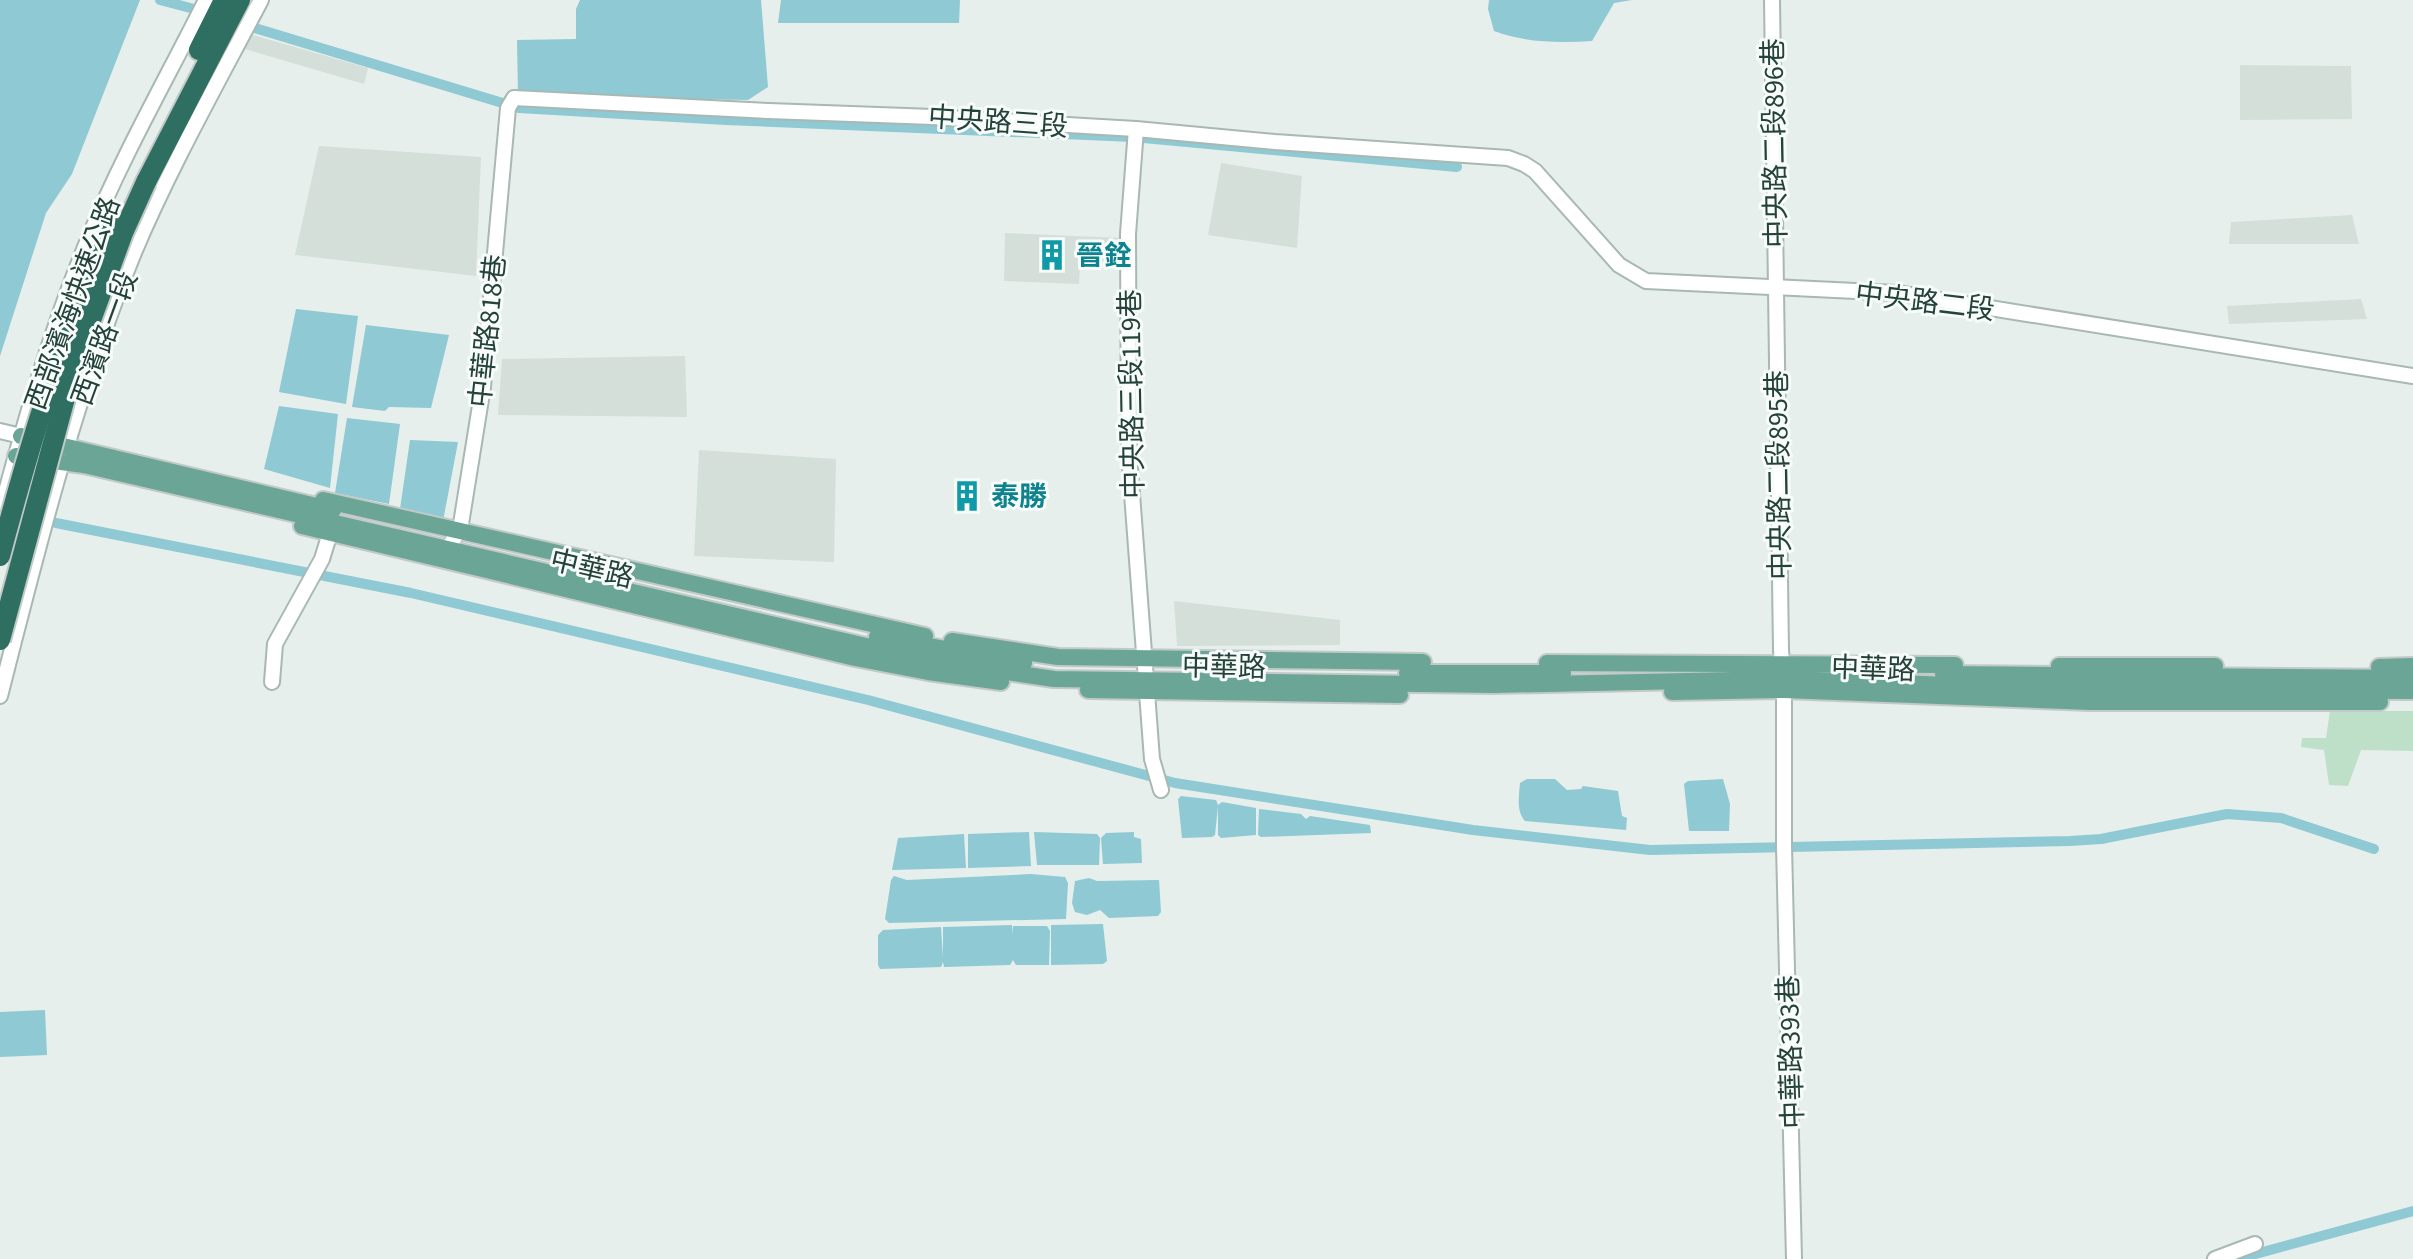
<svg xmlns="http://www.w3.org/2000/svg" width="2413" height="1259" viewBox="0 0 2413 1259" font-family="'Source Sans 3','Noto Sans TC',sans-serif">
<rect width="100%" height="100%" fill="#e6efeb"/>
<g fill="#d4dfda">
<path d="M 250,34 L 368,68 L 364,84 L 245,49 Z"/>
<path d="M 2240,65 L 2351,66 L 2352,119 L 2240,120 Z"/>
<path d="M 319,146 L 481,157 L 476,276 L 295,255 Z"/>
<path d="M 1221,163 L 1302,176 L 1297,248 L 1208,235 Z"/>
<path d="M 2352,215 L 2359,244 L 2229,244 L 2231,222 Z"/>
<path d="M 1005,233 L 1123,238 L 1122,265 L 1080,264 L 1079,284 L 1004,281 Z"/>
<path d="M 2361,299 L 2367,319 L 2229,324 L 2227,306 Z"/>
<path d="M 685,356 L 687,417 L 498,415 L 502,359 Z"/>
<path d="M 699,450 L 836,459 L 834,562 L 694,556 Z"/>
<path d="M 1174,601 L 1340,620 L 1340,645 L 1177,646 Z"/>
</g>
<path fill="#bfe0c8" d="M 2330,711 L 2413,711 L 2413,751 L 2361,750 L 2348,786 L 2329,785 L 2324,750 L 2301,747 L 2302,738 L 2326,738 Z"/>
<g fill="#8ec9d4">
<path d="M 0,0 L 140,0 L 72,174 L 46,213 L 0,356 Z"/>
<path d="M 580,0 L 761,0 L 768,87 L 748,100 L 518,96 L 517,40 L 576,39 L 576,9 Z"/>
<path d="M 781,0 L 960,0 L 959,23 L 778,23 Z"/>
<path d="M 1489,0 L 1632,0 L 1614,3 L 1592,41 C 1559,43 1526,43 1494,31 L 1488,9 Z"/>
<path d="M 296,309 L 358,316 L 346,404 L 279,392 Z"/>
<path d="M 366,325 L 449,335 L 431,408 L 389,407 L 385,411 L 352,407 Z"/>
<path d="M 279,406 L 338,414 L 330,488 L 264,469 Z"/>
<path d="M 347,418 L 400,424 L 389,504 L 335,493 Z"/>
<path d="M 410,440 L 458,442 L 443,521 L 400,509 Z"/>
<path d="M 1527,779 L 1555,779 L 1567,790 L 1581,789 L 1583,786 L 1618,791 L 1622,816 L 1627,818 L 1626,830 L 1525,821 C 1516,811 1519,796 1520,783 Z"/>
<path d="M 1723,779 L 1730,804 L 1729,831 L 1689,831 L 1684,784 L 1688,781 Z"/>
<path d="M 1181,796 L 1216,800 L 1218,805 L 1222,802 L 1256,808 L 1256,835 L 1221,838 L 1218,835 L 1218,806 L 1215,835 L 1212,837 L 1182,838 L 1178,799 Z"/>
<path d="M 1259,809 L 1301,814 L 1306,819 L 1310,816 L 1370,825 L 1371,833 L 1261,837 L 1258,835 Z"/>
<path d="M 1029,832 L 1031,866 L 968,868 L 968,834 Z"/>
<path d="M 1034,832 L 1097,834 L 1100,838 L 1099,865 L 1037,865 Z"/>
<path d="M 1134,832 L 1134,837 L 1141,839 L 1142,863 L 1103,864 L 1101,838 L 1106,833 Z"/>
<path d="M 964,834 L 966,868 L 892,870 L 898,838 Z"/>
<path d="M 1031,874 L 1065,877 L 1068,883 L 1066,919 L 889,923 L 885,919 L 891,880 L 894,876 L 907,880 Z"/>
<path d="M 1089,878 L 1097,881 L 1159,880 L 1161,912 L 1158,916 L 1109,918 L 1100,910 L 1087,915 L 1075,912 L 1072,903 L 1075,881 Z"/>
<path d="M 1103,924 L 1107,961 L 1103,964 L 1051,965 L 1051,925 Z"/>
<path d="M 1012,925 L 1012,934 L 1013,926 L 1047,926 L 1050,931 L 1049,965 L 1016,965 L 1013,960 L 1010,965 L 944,967 L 943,962 L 941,967 L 880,969 L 878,965 L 878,935 L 883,930 L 941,927 L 943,958 L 943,927 Z"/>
<path d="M 45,1010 L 47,1055 L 0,1057 L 0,1012 Z"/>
</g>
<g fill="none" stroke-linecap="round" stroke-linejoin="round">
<g stroke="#8ec9d4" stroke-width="10">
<path d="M 160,0 L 194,9"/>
<path d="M 255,28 L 519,108 L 726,120 L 1133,137 L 1457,167"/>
<path d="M 56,523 L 411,593 L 868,700 L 1175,783 L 1473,830 L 1650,850 L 2070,841 L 2101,839 L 2227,814 L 2281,818 L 2374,849"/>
<path d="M 2237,1259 L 2413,1211"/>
</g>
<defs>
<g id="minor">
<path d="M 1772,0 L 1781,650 L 1784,690 L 1784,846 L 1794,1259"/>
<path d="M 1136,129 L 1128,234 L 1129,454 L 1152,759 L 1161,790"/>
<path d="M 0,431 L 21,436"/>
<path d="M 0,514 C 25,420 52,326 90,235 C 123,155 167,78 206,0"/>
<path d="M 443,555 L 460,530 L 483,387 L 508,108 L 514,98 L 769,111 L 933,117 L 1136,129 L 1275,142 L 1508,158 L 1524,164 L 1535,171 L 1619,265 L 1646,281 L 1897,293 L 2413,376"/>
<path d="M 272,682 L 275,644 L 322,559 L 330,533"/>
<path d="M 0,696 C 38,547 75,397 133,255 C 170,167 217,84 261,0"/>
<path d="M 2215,1259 L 2255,1244"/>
</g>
<g id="major">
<path d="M 21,436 L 333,510"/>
<path d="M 16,456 L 84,465 L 931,661 L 1054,679 L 1494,685 L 1784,679 L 2089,690 L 2413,691"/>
<path d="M 323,500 C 524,544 724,592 925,636"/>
<path d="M 302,526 L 855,658 L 928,672 L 1001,682"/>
<path d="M 877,637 L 1024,663"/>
<path d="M 952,641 L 1058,657 L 1423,662"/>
<path d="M 1547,663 L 1955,665"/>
<path d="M 2059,666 L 2215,666"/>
<path d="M 2379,667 L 2413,666"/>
<path d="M 1407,673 L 1563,673"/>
<path d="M 1943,674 L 2413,678"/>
<path d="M 1088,690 L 1400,695"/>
<path d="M 1672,692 L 1784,690 L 2090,702 L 2380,702"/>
</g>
<g id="highway">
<path d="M 199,50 L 224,0"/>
<path d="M 146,182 L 240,0"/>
</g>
</defs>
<use href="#minor" stroke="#a8b8b2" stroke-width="18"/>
<use href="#major" stroke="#c2cac8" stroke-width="20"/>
<use href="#highway" stroke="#c2cac8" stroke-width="24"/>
<use href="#minor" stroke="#fff" stroke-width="14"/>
<use href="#major" stroke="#6aa596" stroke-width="16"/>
<use href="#highway" stroke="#2f6f62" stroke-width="20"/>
<defs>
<g id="highway-bridge">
<path d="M 0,556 C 30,443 64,329 114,222"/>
<path d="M 0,640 L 72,372 L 123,233 L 146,182"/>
</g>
</defs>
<use href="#highway-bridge" stroke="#c2cac8" stroke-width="24" stroke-linecap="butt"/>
<use href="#highway-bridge" stroke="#2f6f62" stroke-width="20"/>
</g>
<defs>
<symbol id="building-bare" viewBox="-9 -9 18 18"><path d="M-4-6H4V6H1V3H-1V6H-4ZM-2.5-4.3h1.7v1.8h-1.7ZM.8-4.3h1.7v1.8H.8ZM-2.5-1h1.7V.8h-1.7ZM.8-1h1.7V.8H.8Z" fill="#0f9aa8" stroke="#f7fbf9" stroke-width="2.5" paint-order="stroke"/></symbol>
</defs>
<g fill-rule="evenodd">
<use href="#building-bare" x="1030" y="233" width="44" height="44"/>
<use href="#building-bare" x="945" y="474" width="44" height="44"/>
</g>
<g text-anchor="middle" stroke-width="6" stroke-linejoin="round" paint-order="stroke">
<g font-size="28" fill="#24423a" stroke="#f7fbf9">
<text transform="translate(998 121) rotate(4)" y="10">中央路三段</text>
<text transform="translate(1774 143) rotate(-91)" y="10">中央路二段896巷</text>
<text transform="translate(1925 301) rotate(7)" y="10">中央路二段</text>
<text transform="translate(72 303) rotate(-70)" y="10">西部濱海快速公路</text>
<text transform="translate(487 331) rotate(-84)" y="10">中華路818巷</text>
<text transform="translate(104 338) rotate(-70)" y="10">西濱路一段</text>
<text transform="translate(1131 394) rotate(-91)" y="10">中央路三段119巷</text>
<text transform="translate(1778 475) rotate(-91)" y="10">中央路二段895巷</text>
<text transform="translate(592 568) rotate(13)" y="10">中華路</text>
<text transform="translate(1224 666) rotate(1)" y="10">中華路</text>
<text transform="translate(1873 668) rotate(2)" y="10">中華路</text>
<text transform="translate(1790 1052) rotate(-92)" y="10">中華路393巷</text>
</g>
<g font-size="28" font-weight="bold" fill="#0d838f" stroke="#f7fbf9" text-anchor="start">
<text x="1076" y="265">晉銓</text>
<text x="991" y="506">泰勝</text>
</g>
</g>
</svg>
